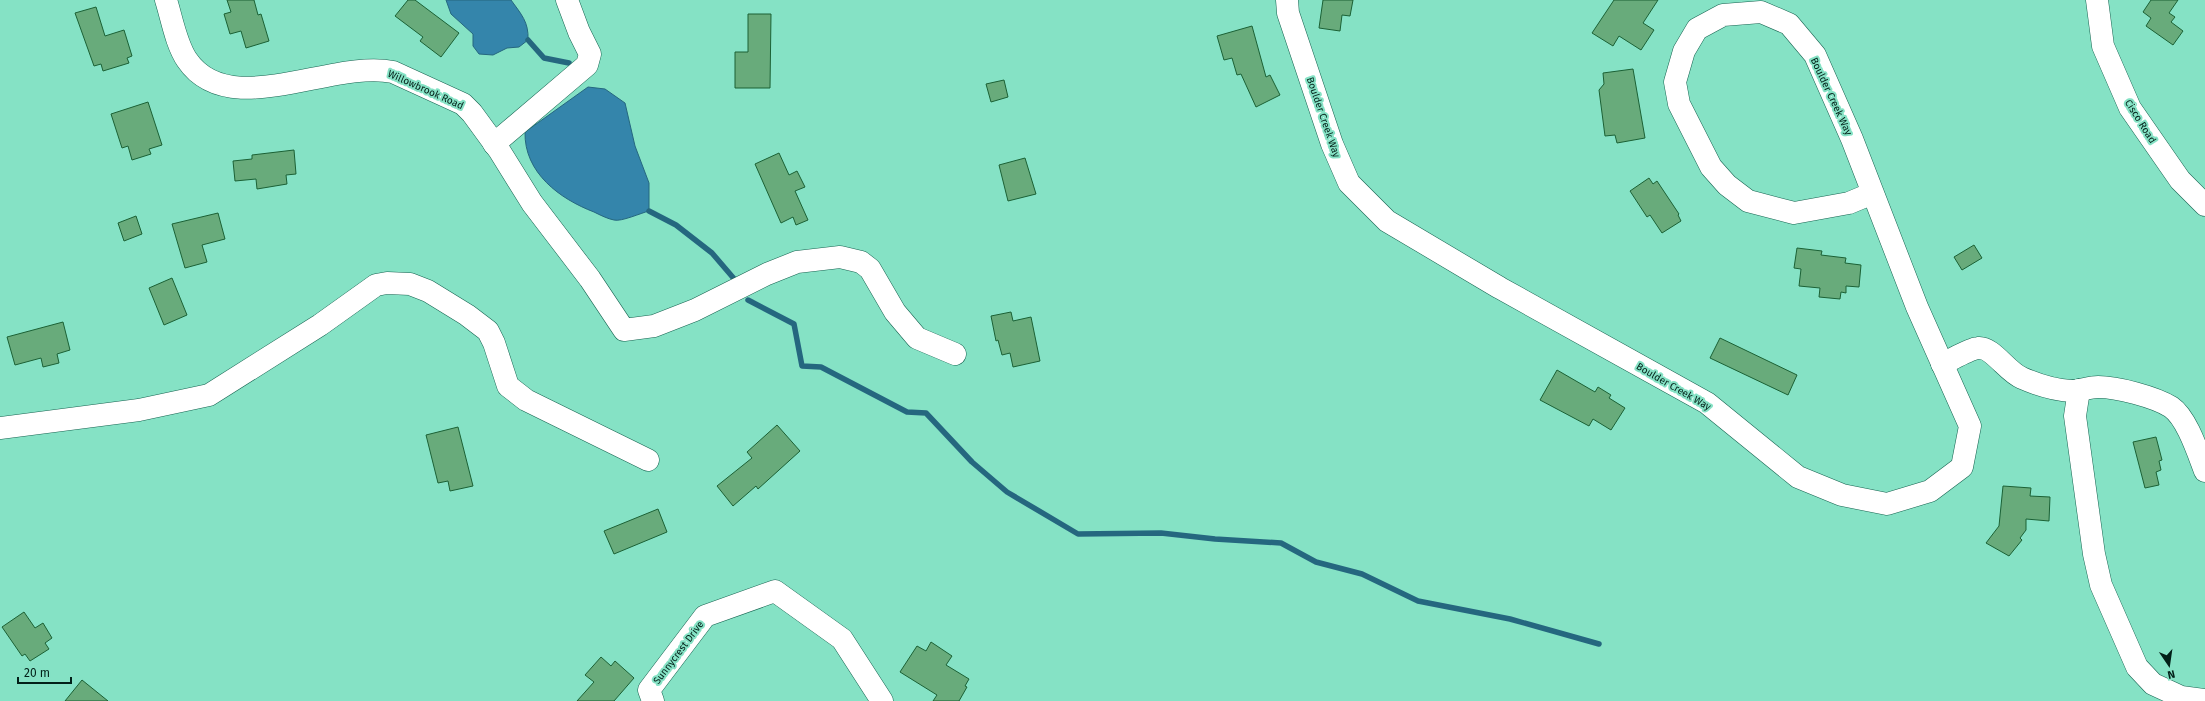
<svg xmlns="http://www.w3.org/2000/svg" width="2205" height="701" viewBox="0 0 2205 701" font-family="'Fira Sans',sans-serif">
<rect width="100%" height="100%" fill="#85e2c5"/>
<g fill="#3485ab" stroke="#25677f">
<path d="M 446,0 L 511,0 C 521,14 529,22 528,40 L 519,47 L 507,48 L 493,55 L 479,54 L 473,46 L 473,34 L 451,14 Z"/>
<path d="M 588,87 L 605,89 L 625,103 L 635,146 L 649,183 L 649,211 C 641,213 621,222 614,220 C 608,219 600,215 594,212 C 560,199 524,173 525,132 Z"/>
</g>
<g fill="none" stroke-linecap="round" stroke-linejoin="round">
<g stroke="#25677f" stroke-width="5.5">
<path d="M 528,40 L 544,58 L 569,63"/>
<path d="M 649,211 L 676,225 L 712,253 L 736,281"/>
<path d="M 748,300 L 794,324 L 802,366 L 821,367 L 907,412 L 926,413 L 972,462 L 1007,492 L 1078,534 L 1161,533 L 1215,539 L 1281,543 L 1316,562 L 1362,574 L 1418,601 L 1510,619 L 1599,644"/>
</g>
</g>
<g fill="#68ab7b" stroke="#1b6135">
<path d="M 227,0 L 254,0 L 258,15 L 261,14 L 269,41 L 246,48 L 241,31 L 230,34 L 224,14 L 231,12 Z"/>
<path d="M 408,0 L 415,0 L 459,33 L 441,57 L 420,41 L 423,37 L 395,16 Z"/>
<path d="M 1323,0 L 1353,0 L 1350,16 L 1342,15 L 1340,31 L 1319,28 Z"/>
<path d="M 1614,0 L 1658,0 L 1643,23 L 1654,30 L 1641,50 L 1619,36 L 1613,46 L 1592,33 Z"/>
<path d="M 2151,0 L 2178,0 L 2169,13 L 2175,17 L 2171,22 L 2183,31 L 2173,45 L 2146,26 L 2151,18 L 2143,12 Z"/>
<path d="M 96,7 L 105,36 L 124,30 L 132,56 L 127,58 L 129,63 L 103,71 L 101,64 L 94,66 L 75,13 Z"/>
<path d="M 748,14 L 771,14 L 770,88 L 735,88 L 735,52 L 748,52 Z"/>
<path d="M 1252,26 L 1266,77 L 1270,75 L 1280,95 L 1256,107 L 1241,74 L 1237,75 L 1232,58 L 1224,60 L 1217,36 Z"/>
<path d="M 1633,69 L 1645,138 L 1617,143 L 1615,135 L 1605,136 L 1599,90 L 1604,84 L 1603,73 Z"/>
<path d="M 1004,80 L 1008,97 L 991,102 L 986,84 Z"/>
<path d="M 148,102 L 162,145 L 149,149 L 151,154 L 132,160 L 128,146 L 122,148 L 111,114 Z"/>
<path d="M 294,150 L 296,174 L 286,175 L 287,184 L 257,189 L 256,179 L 235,181 L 233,161 L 252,159 L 252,155 Z"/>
<path d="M 779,153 L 789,175 L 797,171 L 805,187 L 795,191 L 808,220 L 796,225 L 793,217 L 781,223 L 755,164 Z"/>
<path d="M 1025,158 L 1036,194 L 1008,201 L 999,165 Z"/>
<path d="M 1649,178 L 1653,184 L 1657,181 L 1679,214 L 1678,215 L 1681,221 L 1662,233 L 1650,215 L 1647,217 L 1630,191 Z"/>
<path d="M 218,213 L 225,239 L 202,245 L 207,262 L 185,268 L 172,224 Z"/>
<path d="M 136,216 L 142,234 L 124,241 L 118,223 Z"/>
<path d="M 1974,245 L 1982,258 L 1962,270 L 1954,257 Z"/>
<path d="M 1797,248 L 1822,251 L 1821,255 L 1846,258 L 1845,263 L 1861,265 L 1859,287 L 1846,286 L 1846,293 L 1841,292 L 1840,299 L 1819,297 L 1820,288 L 1799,286 L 1801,269 L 1794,268 Z"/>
<path d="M 172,278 L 187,315 L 164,325 L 149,288 Z"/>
<path d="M 1011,312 L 1013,321 L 1031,317 L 1040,361 L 1013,367 L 1010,353 L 1002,355 L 998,340 L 996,341 L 991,316 Z"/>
<path d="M 63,322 L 70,350 L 57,354 L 59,363 L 43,367 L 41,358 L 15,365 L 7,337 Z"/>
<path d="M 1720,338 L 1797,375 L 1788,395 L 1710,358 Z"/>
<path d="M 1557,370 L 1595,392 L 1598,387 L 1611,395 L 1609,398 L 1625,408 L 1611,430 L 1593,419 L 1589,426 L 1540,400 Z"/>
<path d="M 777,425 L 800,451 L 758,489 L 756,486 L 733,506 L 717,486 L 752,458 L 747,452 Z"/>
<path d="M 458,427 L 473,486 L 450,491 L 448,481 L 438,483 L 426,435 Z"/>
<path d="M 2156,437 L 2162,460 L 2159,461 L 2161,470 L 2156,472 L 2159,485 L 2145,488 L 2133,442 Z"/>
<path d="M 2003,486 L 2031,488 L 2030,496 L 2050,497 L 2049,521 L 2026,519 L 2026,530 L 2020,538 L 2022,540 L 2009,556 L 1986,543 L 1999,526 Z"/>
<path d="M 658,509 L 667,532 L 614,554 L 604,531 Z"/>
<path d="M 24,612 L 35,628 L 43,623 L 52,638 L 45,643 L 49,649 L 30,661 L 25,654 L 22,656 L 2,627 Z"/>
<path d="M 931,642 L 952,656 L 946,665 L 969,679 L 965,686 L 967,687 L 959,701 L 933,701 L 937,695 L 900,672 L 917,646 L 926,651 Z"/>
<path d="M 601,657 L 611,666 L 615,661 L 634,678 L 614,701 L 577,701 L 594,682 L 585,675 Z"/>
<path d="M 82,680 L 108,701 L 65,701 Z"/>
</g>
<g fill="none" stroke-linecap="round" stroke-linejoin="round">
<defs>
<g id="minor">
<path d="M 166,0 C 172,19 176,44 187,60 C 229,122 332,59 393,72 L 463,104 L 472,113 L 499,150 L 532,203 L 590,279 L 624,330 L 654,326 L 695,310 L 767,274 L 797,262 L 840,257 L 861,262 L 870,269 L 895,312 L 917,338 L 955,354"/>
<path d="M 1287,0 L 1288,13 L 1332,144 L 1349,183 L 1387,221 L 1500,288 L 1707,403 L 1798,477 L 1842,495 L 1887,504 L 1930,491 L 1962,467 L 1970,426 L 1917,307 L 1852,139 L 1815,55 L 1789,24 L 1761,12 L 1723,15 L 1697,29 L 1684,51 L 1675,82 L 1679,104 L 1711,167 L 1727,185 L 1748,201 L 1794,213 L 1849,203 L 1873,193"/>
<path d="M 2097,0 L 2103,46 L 2130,108 L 2180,180 L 2205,205"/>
<path d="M 494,144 L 587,65 L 590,54 L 579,32 L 567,0"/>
<path d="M 1942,364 C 1951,360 1969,349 1978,348 C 1992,346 2007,372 2022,378 C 2038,385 2053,390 2071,391 C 2080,391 2089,387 2098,387 C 2117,387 2155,397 2171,407 C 2187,418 2198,453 2205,471"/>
<path d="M 2079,390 L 2075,416 L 2094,554 L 2101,585 L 2137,667 L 2153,684 L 2181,697 L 2205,700"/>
<path d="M 0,428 L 139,410 L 209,395 L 320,325 L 376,285 L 387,283 L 410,284 L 428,291 L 467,315 L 488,331 L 494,343 L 508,386 L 526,400 L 648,460"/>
<path d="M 653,701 L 649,690 L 705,616 L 775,591 L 842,639 L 882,701"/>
</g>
</defs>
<use href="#minor" stroke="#176451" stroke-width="23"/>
<use href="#minor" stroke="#fff" stroke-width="22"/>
</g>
<g text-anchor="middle" stroke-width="4" stroke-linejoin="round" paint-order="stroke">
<g font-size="10" fill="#022018" stroke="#85e2c5">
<text transform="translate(426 89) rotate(24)" y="4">Willowbrook Road</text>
<text transform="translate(1832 96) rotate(65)" y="4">Boulder Creek Way</text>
<text transform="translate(1324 117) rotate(71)" y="4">Boulder Creek Way</text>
<text transform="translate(2141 121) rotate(58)" y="4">Cisco Road</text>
<text transform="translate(1674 386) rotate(30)" y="4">Boulder Creek Way</text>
<text transform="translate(678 652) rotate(-53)" y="4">Sunnycrest Drive</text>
</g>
</g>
<g transform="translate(2169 665) rotate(167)" stroke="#85e2c5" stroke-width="3" paint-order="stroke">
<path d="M0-3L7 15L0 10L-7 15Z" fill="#022018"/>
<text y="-6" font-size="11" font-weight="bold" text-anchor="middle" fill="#022018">N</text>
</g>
<path d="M18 677v6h53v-6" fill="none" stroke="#022018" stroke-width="2"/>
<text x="24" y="677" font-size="12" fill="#022018" stroke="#85e2c5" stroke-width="3" paint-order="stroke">20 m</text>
</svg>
